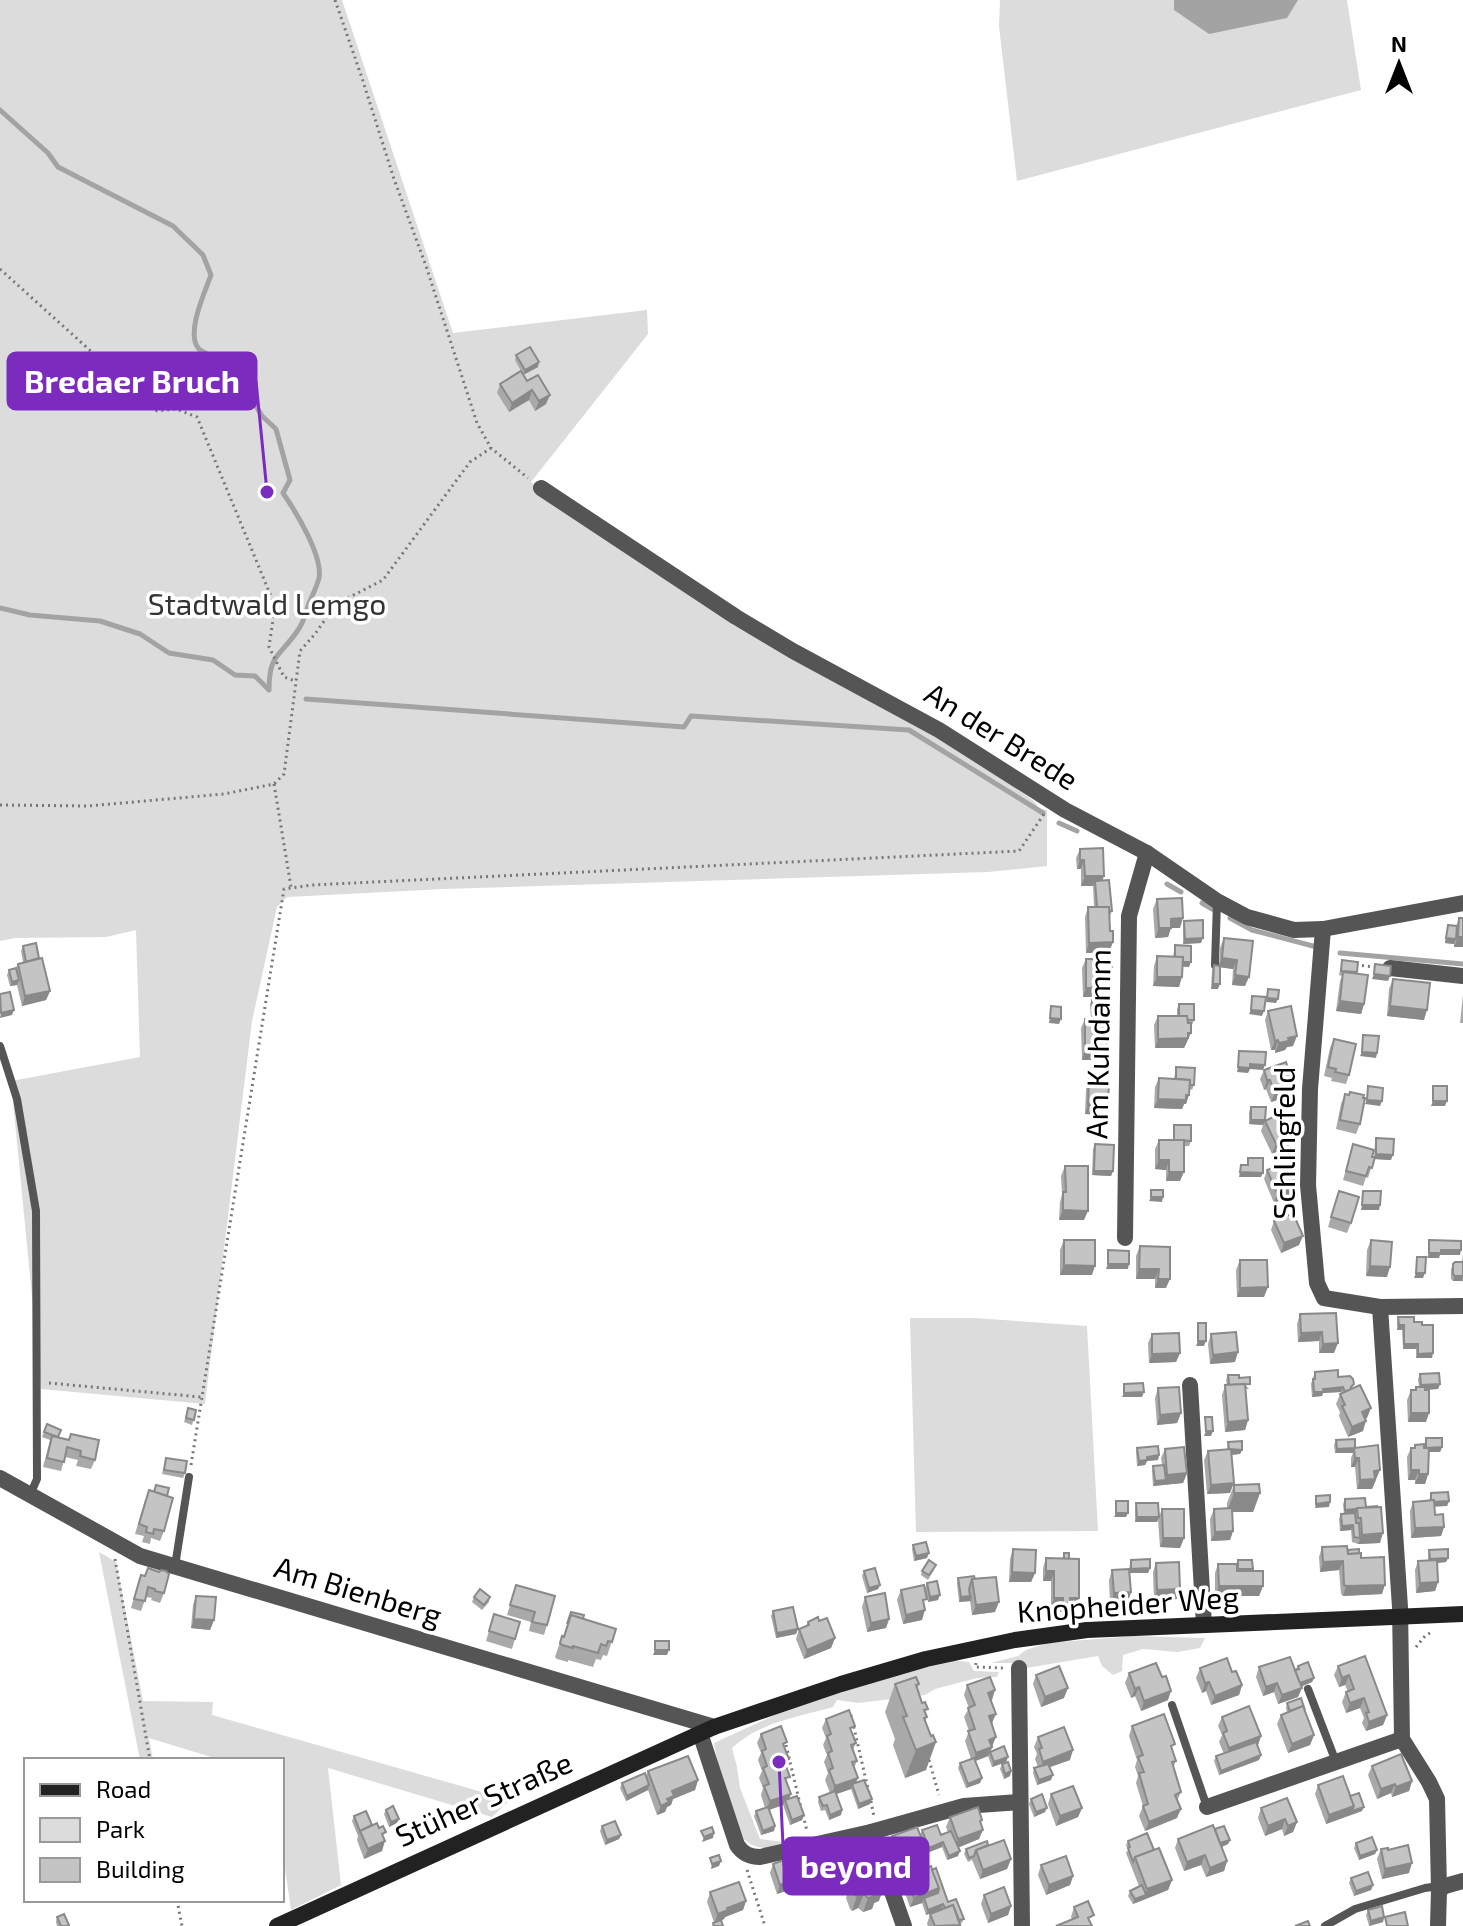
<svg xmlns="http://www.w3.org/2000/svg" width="1463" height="1926" viewBox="0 0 1463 1926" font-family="'Exo 2',sans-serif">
<rect width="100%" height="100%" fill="#fff"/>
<g fill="#dcdcdc">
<path d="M 0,0 L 342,0 L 453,333 L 647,310 L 648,334 L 531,482 L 545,495 L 1002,777 L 1035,802 L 1039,809 L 1047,810 L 1047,866 L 988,872 L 444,889 L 287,897 L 277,907 L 252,1021 L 205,1404 L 41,1389 L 11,1081 L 140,1057 L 136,930 L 106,937 L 15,938 L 0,941 Z"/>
<path d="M 1000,0 L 1347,0 L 1361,90 L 1017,181 L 999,26 Z"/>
<path d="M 910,1318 L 974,1318 L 1087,1326 L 1098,1531 L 916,1532 Z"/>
<path d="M 99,1552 L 116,1562 L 143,1701 L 213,1702 L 212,1715 L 510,1800 L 492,1817 L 328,1768 L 341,1885 L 291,1910 L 282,1848 L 282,1760 L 221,1760 L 149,1738 L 153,1760 L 140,1760 Z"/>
<path d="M 1134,1636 L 1205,1638 L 1200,1648 L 1178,1652 L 1143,1649 L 1123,1655 L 1122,1671 L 1113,1675 L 1102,1666 L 1098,1656 L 1026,1668 L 1022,1663 L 991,1663 L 1018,1656 L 1026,1650 L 1047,1643 Z"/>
<path d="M 950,1660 L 969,1662 L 974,1671 L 999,1672 L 997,1677 L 977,1678 L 935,1689 L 925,1695 L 858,1703 L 837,1700 L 833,1707 C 798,1717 760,1722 732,1748 L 737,1767 L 740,1788 L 760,1839 L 784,1842 L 782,1848 C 769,1848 756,1850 745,1840 C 728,1825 718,1766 714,1743 L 790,1708 L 889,1675 Z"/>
</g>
<path fill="#a3a3a3" d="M 1174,0 L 1298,0 L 1287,18 L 1209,34 L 1174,10 Z"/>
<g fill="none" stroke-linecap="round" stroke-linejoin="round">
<g stroke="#a3a3a3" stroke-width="5">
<path d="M 0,110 L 48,153 L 58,167 L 173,226 L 203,255 L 211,275 C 205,292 185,334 199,349 C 204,353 210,355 216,358 L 223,379 L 253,401 L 262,416 L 276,429 L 290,480 L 283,493 C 296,512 323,556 319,578 C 317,586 313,594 310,601 C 306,611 304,622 298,630 C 280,657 269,653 269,690"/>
<path d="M 0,608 L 30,615 L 100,621 L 140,634 L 169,653 L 213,660 L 235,675 L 255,676 L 268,689"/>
<path d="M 306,699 L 684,727 L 691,716 L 909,730 L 1043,813"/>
<path d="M 1059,823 L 1077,831"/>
<path d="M 1167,884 L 1181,892"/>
<path d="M 1202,903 L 1212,909"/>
<path d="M 1230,918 L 1252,930 L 1313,946"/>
<path d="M 1340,953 L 1463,964"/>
</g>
<g stroke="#777" stroke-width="3" stroke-dasharray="2 4" stroke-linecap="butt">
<path d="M 335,0 L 362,78 L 394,179 L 426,266 L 477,423 L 491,448 L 528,478"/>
<path d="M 0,269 L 157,411 L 176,409 L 197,417 L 275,606 L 269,647 L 284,677 L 295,681"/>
<path d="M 274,784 L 291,887"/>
<path d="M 0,805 L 88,806 L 224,794 L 274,784 L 284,774 L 300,651 L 315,634 L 336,604 L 383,580 L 470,462 L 491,448"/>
<path d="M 1356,965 L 1376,967"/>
<path d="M 49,1383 L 201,1397"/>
<path d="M 191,1465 L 284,889 L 312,885 L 1019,851 L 1044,814"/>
<path d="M 115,1559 L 150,1760"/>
<path d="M 1416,1647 L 1425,1636 L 1430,1633"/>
<path d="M 976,1663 L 975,1667 L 1003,1668"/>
<path d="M 851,1715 L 869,1793"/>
<path d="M 786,1745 L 801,1808"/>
<path d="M 929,1760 L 939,1795"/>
<path d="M 871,1801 L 874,1817"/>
<path d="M 803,1815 L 807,1831"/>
<path d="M 747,1870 L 765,1926"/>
<path d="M 177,1900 L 182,1926"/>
</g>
<g stroke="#555" stroke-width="8">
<path d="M 1215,965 L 1217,901"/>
<path d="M 0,1046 L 17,1099 L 36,1211 L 37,1479 L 30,1495"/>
<path d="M 175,1566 L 189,1477"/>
<path d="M 1308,1689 L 1336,1762"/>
<path d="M 1172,1705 L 1207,1807"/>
<path d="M 1325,1926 L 1355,1909 L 1425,1888 L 1439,1886"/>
</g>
<g stroke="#555" stroke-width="16">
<path d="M 541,488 L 736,617 L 793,651 L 939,730 L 1065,810 L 1147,853 L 1217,901 L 1247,917 L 1294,930 L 1323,929 L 1463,903"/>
<path d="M 1323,929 L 1310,1089 L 1308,1185 L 1317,1283 L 1324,1298 L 1380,1307 L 1463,1306"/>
<path d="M 1390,968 L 1463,976"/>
<path d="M 1125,1238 L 1129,916 L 1147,853"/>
<path d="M 1380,1307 L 1400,1607 L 1402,1739 L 1429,1782 L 1437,1799 L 1439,1890 L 1438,1926"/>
<path d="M 1190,1385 L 1204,1625"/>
<path d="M 0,1478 L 140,1556 L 714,1727"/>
<path d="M 1019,1668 L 1022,1926"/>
<path d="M 700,1733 L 737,1845 C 743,1854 750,1857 760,1857 L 871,1832 L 964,1806 L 1020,1802"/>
<path d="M 1207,1807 L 1402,1739"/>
<path d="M 871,1832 L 904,1926"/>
<path d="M 1439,1890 L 1445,1886 L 1463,1881"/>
</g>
<path stroke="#222" stroke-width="16" d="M 277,1926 L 714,1727 L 841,1684 L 926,1659 L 1015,1640 L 1087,1630 L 1463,1614"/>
</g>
<g fill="#a9a9a9">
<path d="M 516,355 L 538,367 L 523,375 L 546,404 L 535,411 L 529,400 L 509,412 L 497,393 L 500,384 L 521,371 L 515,360 Z"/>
<path d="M 1080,849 L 1102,880 L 1112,911 L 1110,916 L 1110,931 L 1113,942 L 1109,952 L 1086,953 L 1085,917 L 1088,907 L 1094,907 L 1093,886 L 1081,886 L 1081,869 L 1077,869 L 1076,858 Z"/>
<path d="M 1157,899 L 1180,928 L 1171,928 L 1168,937 L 1155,938 L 1153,909 Z"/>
<path d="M 1459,918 L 1463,947 L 1454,947 L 1454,944 L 1445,943 L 1448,925 L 1456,926 Z"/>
<path d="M 1184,921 L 1201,943 L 1183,944 L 1183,925 Z"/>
<path d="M 1224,938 L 1253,941 L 1245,986 L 1232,985 L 1233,969 L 1220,967 L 1218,989 L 1211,989 L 1212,970 L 1214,965 L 1219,966 L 1220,948 Z"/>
<path d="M 1175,945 L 1189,967 L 1182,966 L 1179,987 L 1153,986 L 1154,966 L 1157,956 L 1173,957 Z"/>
<path d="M 23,946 L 39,958 L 50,991 L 46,1000 L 22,1006 L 17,985 L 10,986 L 7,975 L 9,970 L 16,968 L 18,964 L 23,962 L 21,951 Z"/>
<path d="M 1094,957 L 1109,978 L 1106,978 L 1103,997 L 1083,997 L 1082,968 L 1086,959 L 1093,959 Z"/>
<path d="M 1342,960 L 1356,973 L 1364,1004 L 1361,1014 L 1336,1011 L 1340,981 L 1342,976 L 1339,975 Z"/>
<path d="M 1393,979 L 1424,1020 L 1387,1016 L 1389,989 Z"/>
<path d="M 1463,995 L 1463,1023 L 1460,1023 Z"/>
<path d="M 1092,1000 L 1110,1017 L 1107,1022 L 1104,1060 L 1082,1060 L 1081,1028 L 1085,1019 L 1091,1019 L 1090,1004 Z"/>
<path d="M 1179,1004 L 1194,1020 L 1192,1025 L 1191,1025 L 1187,1042 L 1184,1048 L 1155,1048 L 1154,1025 L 1158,1016 L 1177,1016 L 1177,1009 Z"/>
<path d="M 1268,1011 L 1293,1046 L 1287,1047 L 1285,1050 L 1275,1053 L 1275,1050 L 1271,1050 L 1265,1020 Z"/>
<path d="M 1334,1039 L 1349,1075 L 1346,1084 L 1331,1081 L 1332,1078 L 1324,1076 L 1330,1048 Z"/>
<path d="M 1176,1067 L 1194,1085 L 1192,1090 L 1190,1089 L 1186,1104 L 1184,1104 L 1182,1109 L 1154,1108 L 1155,1087 L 1159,1078 L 1174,1079 Z"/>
<path d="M 1264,1070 L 1290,1096 L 1271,1102 L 1266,1089 L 1264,1090 L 1260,1079 Z"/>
<path d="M 1089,1079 L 1108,1105 L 1104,1115 L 1085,1114 L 1086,1089 Z"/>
<path d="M 1345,1094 L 1348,1095 L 1360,1124 L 1356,1134 L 1336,1129 L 1341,1104 Z"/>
<path d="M 1251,1107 L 1265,1121 L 1292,1144 L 1272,1154 L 1261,1131 L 1263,1125 L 1249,1124 L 1249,1112 Z"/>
<path d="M 1174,1125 L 1191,1141 L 1189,1146 L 1184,1146 L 1180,1181 L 1166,1181 L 1166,1170 L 1155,1169 L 1155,1149 L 1159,1140 L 1173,1140 L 1173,1130 Z"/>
<path d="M 1376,1138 L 1391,1160 L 1374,1159 L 1368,1178 L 1366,1177 L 1363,1186 L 1343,1180 L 1353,1144 L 1374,1157 L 1375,1143 Z"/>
<path d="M 1095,1144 L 1113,1171 L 1111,1176 L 1092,1175 L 1093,1149 Z"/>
<path d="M 1065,1166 L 1084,1220 L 1059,1220 L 1060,1202 L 1062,1194 L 1061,1176 Z"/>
<path d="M 1267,1170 L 1296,1185 L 1293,1195 L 1274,1203 L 1264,1179 Z"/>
<path d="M 1339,1191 L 1351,1223 L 1347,1233 L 1328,1227 Z"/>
<path d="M 1274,1221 L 1299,1245 L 1281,1253 L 1271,1230 Z"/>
<path d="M 1064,1240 L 1092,1275 L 1060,1275 L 1060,1250 Z"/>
<path d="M 1371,1240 L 1387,1277 L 1366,1276 L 1367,1250 Z"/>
<path d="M 1140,1246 L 1170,1247 L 1166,1288 L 1155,1288 L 1155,1279 L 1136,1279 L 1136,1256 Z"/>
<path d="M 1463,1254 L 1463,1282 L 1462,1281 L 1453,1281 L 1451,1279 L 1451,1269 L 1453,1264 L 1462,1262 Z"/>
<path d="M 1240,1260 L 1264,1297 L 1237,1297 L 1236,1270 Z"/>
<path d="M 1336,1313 L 1334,1353 L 1319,1353 L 1319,1341 L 1298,1342 L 1297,1324 L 1300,1314 Z"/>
<path d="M 1398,1317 L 1414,1322 L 1432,1358 L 1416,1358 L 1416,1349 L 1403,1349 L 1402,1330 L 1397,1330 L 1397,1322 Z"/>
<path d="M 1152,1334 L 1180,1353 L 1176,1362 L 1149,1363 L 1148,1343 Z"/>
<path d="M 1211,1334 L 1235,1362 L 1210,1364 L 1208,1344 Z"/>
<path d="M 1315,1372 L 1338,1377 L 1352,1389 L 1367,1418 L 1365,1419 L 1363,1431 L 1348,1437 L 1339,1416 L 1340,1412 L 1336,1404 L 1341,1392 L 1323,1393 L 1322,1396 L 1312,1397 L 1311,1384 Z"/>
<path d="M 1420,1374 L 1440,1384 L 1438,1389 L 1425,1390 L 1426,1422 L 1408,1422 L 1407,1400 L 1411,1390 L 1415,1390 L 1416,1387 L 1419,1387 L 1418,1379 Z"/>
<path d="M 1228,1375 L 1239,1378 L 1249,1389 L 1246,1389 L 1248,1420 L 1245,1430 L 1225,1432 L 1222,1395 L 1225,1386 L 1227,1385 L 1226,1380 Z"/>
<path d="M 1158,1388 L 1181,1413 L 1177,1423 L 1157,1425 L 1155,1398 Z"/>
<path d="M 188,1408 L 196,1410 L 192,1425 L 184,1422 Z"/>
<path d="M 47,1424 L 58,1437 L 68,1440 L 71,1434 L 95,1460 L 91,1469 L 76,1466 L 78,1460 L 65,1457 L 61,1471 L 43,1467 L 50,1440 L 42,1437 Z"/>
<path d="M 1426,1438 L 1442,1447 L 1440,1452 L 1429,1452 L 1428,1474 L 1425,1484 L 1415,1484 L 1415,1480 L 1408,1480 L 1407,1457 L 1411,1448 L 1414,1448 L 1415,1445 L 1425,1448 Z"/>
<path d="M 1336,1440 L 1355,1448 L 1376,1480 L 1372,1489 L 1357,1489 L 1355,1467 L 1351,1467 L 1351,1458 L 1353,1453 L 1335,1453 L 1334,1445 Z"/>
<path d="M 1228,1442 L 1242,1450 L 1240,1454 L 1231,1455 L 1230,1493 L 1207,1494 L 1204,1460 L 1208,1451 L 1227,1449 Z"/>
<path d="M 1137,1448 L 1159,1455 L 1158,1460 L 1147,1461 L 1145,1465 L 1137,1466 L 1136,1452 Z"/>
<path d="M 1165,1449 L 1187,1473 L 1183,1483 L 1153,1486 L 1152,1471 L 1153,1466 L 1162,1465 L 1161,1458 Z"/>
<path d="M 166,1458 L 185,1473 L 183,1478 L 162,1474 Z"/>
<path d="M 1234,1485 L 1260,1493 L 1253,1512 L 1232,1512 L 1233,1531 L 1230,1540 L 1211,1541 L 1210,1519 L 1214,1509 L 1227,1509 L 1227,1503 Z"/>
<path d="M 1431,1493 L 1449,1501 L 1447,1506 L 1434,1506 L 1435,1515 L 1444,1527 L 1441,1536 L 1411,1538 L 1410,1511 L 1413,1502 L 1429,1501 Z"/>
<path d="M 167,1496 L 164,1531 L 160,1541 L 151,1538 L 150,1544 L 142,1542 L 144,1536 L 135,1534 L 145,1500 Z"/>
<path d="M 1345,1499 L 1366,1507 L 1380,1543 L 1358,1544 L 1352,1542 L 1351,1530 L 1340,1531 L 1339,1519 L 1341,1514 L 1344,1514 L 1343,1504 Z"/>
<path d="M 1136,1503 L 1159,1517 L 1162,1509 L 1184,1538 L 1180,1548 L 1160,1547 L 1158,1519 L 1157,1522 L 1135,1522 L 1135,1508 Z"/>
<path d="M 913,1545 L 927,1558 L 914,1561 L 912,1549 Z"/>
<path d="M 1322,1547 L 1348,1550 L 1359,1553 L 1382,1594 L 1343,1596 L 1341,1594 L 1339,1570 L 1320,1572 L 1319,1557 Z"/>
<path d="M 1013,1549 L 1035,1573 L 1031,1582 L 1009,1582 L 1010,1559 Z"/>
<path d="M 1429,1550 L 1448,1558 L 1446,1562 L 1437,1563 L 1438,1582 L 1435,1591 L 1416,1593 L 1415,1570 L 1418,1561 L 1428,1560 L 1428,1555 Z"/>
<path d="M 1064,1553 L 1076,1607 L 1069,1607 L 1067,1612 L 1060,1612 L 1060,1607 L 1051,1607 L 1051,1581 L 1043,1581 L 1043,1568 L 1046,1558 L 1062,1559 Z"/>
<path d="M 1131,1560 L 1150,1568 L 1148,1573 L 1130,1573 L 1131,1592 L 1128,1602 L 1110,1603 L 1109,1580 L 1112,1570 L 1129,1569 Z"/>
<path d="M 1238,1560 L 1252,1571 L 1263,1586 L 1259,1596 L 1215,1596 L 1215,1573 L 1218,1564 L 1236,1564 Z"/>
<path d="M 1156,1563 L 1180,1589 L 1177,1599 L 1154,1600 L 1153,1572 Z"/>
<path d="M 934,1570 L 928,1580 L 921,1575 L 922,1571 Z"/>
<path d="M 864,1571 L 880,1585 L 878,1589 L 867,1593 L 862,1576 Z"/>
<path d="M 141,1575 L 164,1593 L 160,1603 L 151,1600 L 152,1598 L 146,1597 L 141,1611 L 131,1608 Z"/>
<path d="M 958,1578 L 975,1579 L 995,1612 L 972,1615 L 970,1601 L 959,1602 L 957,1583 Z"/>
<path d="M 927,1583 L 938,1600 L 928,1602 L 925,1588 Z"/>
<path d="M 516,1585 L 547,1625 L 544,1635 L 529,1631 L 531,1622 L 507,1615 Z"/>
<path d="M 901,1590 L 924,1606 L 922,1620 L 903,1624 L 897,1600 Z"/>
<path d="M 196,1596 L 214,1620 L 210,1630 L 191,1628 L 193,1605 Z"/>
<path d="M 474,1597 L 490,1597 L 489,1602 L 482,1610 L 472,1602 Z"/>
<path d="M 865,1597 L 889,1619 L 886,1628 L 867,1632 L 862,1607 Z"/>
<path d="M 773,1611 L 798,1629 L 796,1634 L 776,1638 L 771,1616 Z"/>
<path d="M 571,1612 L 583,1619 L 616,1629 L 607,1656 L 603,1655 L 601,1660 L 596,1659 L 593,1667 L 568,1660 L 568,1662 L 557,1659 L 555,1657 L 562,1636 L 563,1637 Z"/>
<path d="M 494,1614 L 520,1622 L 512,1649 L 486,1641 Z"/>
<path d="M 819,1621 L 835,1638 L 831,1648 L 804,1659 L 796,1639 L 799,1629 L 806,1626 L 808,1622 Z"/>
<path d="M 1365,1656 L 1387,1715 L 1383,1725 L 1366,1731 L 1362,1723 L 1364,1718 L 1360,1708 L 1346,1713 L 1342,1702 L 1346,1692 L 1348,1692 L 1345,1685 L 1339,1687 L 1334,1675 L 1338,1666 Z"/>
<path d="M 1298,1666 L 1314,1678 L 1312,1682 L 1301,1687 L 1298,1697 L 1278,1704 L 1274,1692 L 1263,1696 L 1256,1677 L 1259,1667 L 1295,1670 Z"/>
<path d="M 1200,1668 L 1232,1672 L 1242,1685 L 1239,1695 L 1211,1705 L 1206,1691 L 1202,1693 L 1196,1678 Z"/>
<path d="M 1129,1673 L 1162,1677 L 1168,1700 L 1141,1711 L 1135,1696 L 1131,1698 L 1125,1683 Z"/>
<path d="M 1036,1675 L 1064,1698 L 1041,1707 L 1033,1684 Z"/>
<path d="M 895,1684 L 919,1684 L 917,1689 L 927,1717 L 925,1722 L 931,1736 L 926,1770 L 905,1778 L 893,1745 L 895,1739 L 885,1712 Z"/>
<path d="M 967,1685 L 992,1700 L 993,1747 L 990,1752 L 1008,1757 L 1006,1762 L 992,1767 L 988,1756 L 975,1761 L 982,1778 L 980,1783 L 966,1788 L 958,1768 L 960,1763 L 971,1759 L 965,1741 L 969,1731 L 964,1717 L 969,1708 L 964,1695 Z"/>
<path d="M 1287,1703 L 1305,1712 L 1314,1735 L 1310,1745 L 1288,1753 L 1277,1724 L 1281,1715 L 1287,1712 L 1286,1708 Z"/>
<path d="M 1222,1717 L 1261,1736 L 1258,1745 L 1261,1755 L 1259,1760 L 1219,1775 L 1214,1761 L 1216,1756 L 1224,1754 L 1219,1742 L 1222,1735 L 1218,1726 Z"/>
<path d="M 826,1719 L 852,1733 L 856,1743 L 853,1750 L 857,1761 L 854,1768 L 856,1783 L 870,1804 L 858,1809 L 851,1789 L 836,1794 L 842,1810 L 841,1815 L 829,1820 L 825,1810 L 821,1811 L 818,1802 L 819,1797 L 830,1793 L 825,1780 L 828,1773 L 824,1762 L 827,1755 L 823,1745 L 826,1738 L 822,1728 Z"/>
<path d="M 1132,1726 L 1173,1751 L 1176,1761 L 1173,1768 L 1181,1792 L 1177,1801 L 1177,1818 L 1145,1831 L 1139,1816 L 1143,1806 L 1136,1783 L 1138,1776 L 1135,1767 L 1137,1760 L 1129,1736 Z"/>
<path d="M 761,1734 L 785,1749 L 787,1784 L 791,1794 L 789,1799 L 804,1815 L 802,1820 L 790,1825 L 783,1805 L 769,1810 L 775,1826 L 774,1831 L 761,1835 L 754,1816 L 756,1811 L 765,1808 L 761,1795 L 763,1788 L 759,1778 L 762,1771 L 758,1760 L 761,1753 L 757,1743 Z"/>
<path d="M 1038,1737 L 1070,1760 L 1050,1767 L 1051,1780 L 1037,1785 L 1033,1773 L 1034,1768 L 1038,1767 L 1035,1759 L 1037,1754 L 1034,1747 Z"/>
<path d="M 1002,1764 L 1011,1771 L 1010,1776 L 1004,1779 L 1000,1769 Z"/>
<path d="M 1372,1766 L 1412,1781 L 1409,1791 L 1392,1797 L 1391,1793 L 1377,1799 L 1368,1775 Z"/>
<path d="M 648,1771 L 698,1780 L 695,1790 L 673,1799 L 671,1805 L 667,1807 L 665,1812 L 657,1815 L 648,1790 L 626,1801 L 620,1788 L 622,1783 L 646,1776 Z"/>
<path d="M 1318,1785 L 1350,1796 L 1362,1811 L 1326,1824 L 1315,1794 Z"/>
<path d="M 1051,1794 L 1082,1808 L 1078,1817 L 1056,1826 L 1048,1804 Z"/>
<path d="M 1031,1799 L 1045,1812 L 1034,1817 L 1029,1804 Z"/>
<path d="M 1261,1808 L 1297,1822 L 1293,1832 L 1284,1836 L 1282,1829 L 1265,1836 L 1258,1818 Z"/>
<path d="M 386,1810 L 397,1823 L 389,1827 L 384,1814 Z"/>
<path d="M 354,1816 L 372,1825 L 384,1838 L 382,1851 L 364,1859 L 357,1840 L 358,1836 L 352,1821 Z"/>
<path d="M 950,1817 L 981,1824 L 979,1839 L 958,1847 L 958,1856 L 947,1860 L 942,1847 L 927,1853 L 920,1835 L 922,1830 L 941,1835 L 948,1832 L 946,1827 Z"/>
<path d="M 602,1826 L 621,1835 L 619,1839 L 605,1845 L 600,1831 Z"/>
<path d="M 1215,1830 L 1230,1840 L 1228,1844 L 1222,1847 L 1227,1861 L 1224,1871 L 1206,1877 L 1201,1865 L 1184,1871 L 1175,1848 L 1178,1839 Z"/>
<path d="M 892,1836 L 925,1847 L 921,1857 L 896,1866 L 888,1846 Z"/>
<path d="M 1128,1841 L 1154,1850 L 1172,1880 L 1168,1890 L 1133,1904 L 1128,1896 L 1130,1891 L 1139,1886 L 1126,1853 L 1128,1850 L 1126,1845 Z"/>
<path d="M 1356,1843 L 1377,1850 L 1375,1854 L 1359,1860 L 1354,1848 Z"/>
<path d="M 829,1845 L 853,1855 L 879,1901 L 874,1903 L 872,1909 L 863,1912 L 858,1908 L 852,1911 L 850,1909 L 846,1898 L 847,1895 L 839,1873 L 830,1876 L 824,1859 Z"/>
<path d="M 988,1845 L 1011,1859 L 1007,1869 L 980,1879 L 972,1860 L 968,1862 L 964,1854 L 966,1849 Z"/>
<path d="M 1381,1849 L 1388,1850 L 1409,1873 L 1382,1879 L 1377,1859 Z"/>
<path d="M 773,1864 L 801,1865 L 810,1878 L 809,1883 L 801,1885 L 798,1889 L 792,1891 L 789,1890 L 777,1894 L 770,1873 Z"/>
<path d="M 1041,1865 L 1073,1876 L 1070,1885 L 1046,1895 L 1038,1875 Z"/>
<path d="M 905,1876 L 948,1902 L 964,1919 L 960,1926 L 928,1926 L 927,1924 L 930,1914 L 941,1909 L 926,1915 L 922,1903 L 910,1907 L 902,1885 Z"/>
<path d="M 1351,1878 L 1373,1885 L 1371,1890 L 1354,1896 L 1349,1883 Z"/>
<path d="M 710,1892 L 746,1901 L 743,1910 L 725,1917 L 724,1919 L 721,1921 L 723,1926 L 712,1926 L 714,1922 L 707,1902 Z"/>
<path d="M 984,1895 L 1011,1906 L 1008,1915 L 988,1923 L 981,1904 Z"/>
<path d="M 1074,1907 L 1091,1923 L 1072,1919 L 1071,1917 Z"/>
<path d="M 1368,1910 L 1384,1917 L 1383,1922 L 1369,1926 L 1366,1915 Z"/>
<path d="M 57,1917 L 69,1926 L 57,1926 L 56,1922 Z"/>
</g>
<g fill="#898989">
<path d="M 539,362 L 538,367 L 523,375 L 525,370 Z"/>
<path d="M 532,390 L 529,400 L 509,412 L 512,403 Z"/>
<path d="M 550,395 L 546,404 L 535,411 L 539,401 Z"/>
<path d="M 1080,860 L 1084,860 L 1081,869 L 1077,869 Z"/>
<path d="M 1085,876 L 1104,876 L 1101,885 L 1095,881 L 1093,886 L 1081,886 Z"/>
<path d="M 1183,918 L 1180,928 L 1171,928 L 1168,937 L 1155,938 L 1159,928 L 1171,919 Z"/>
<path d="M 1458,937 L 1463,937 L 1463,947 L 1454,947 Z"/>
<path d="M 1203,938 L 1201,943 L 1183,944 L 1185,939 Z"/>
<path d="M 1446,938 L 1456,939 L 1454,944 L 1445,943 Z"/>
<path d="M 1113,942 L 1109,952 L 1086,953 L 1089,943 Z"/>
<path d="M 1222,958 L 1237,960 L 1233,969 L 1218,967 Z"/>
<path d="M 1175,961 L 1191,962 L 1189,967 L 1173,966 Z"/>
<path d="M 1094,966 L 1112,969 L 1109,978 L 1102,978 Z"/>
<path d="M 1374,974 L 1390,976 L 1388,981 L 1372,979 Z"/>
<path d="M 1235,975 L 1249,977 L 1245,986 L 1232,985 Z"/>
<path d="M 1157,977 L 1182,977 L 1179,987 L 1153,986 Z"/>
<path d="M 19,980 L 17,985 L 10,986 L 12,982 Z"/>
<path d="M 1213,984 L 1220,984 L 1218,989 L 1211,989 Z"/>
<path d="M 1086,988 L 1106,988 L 1103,997 L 1083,997 Z"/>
<path d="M 50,991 L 46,1000 L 22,1006 L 25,996 Z"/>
<path d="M 1267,998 L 1278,999 L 1276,1003 L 1266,1002 Z"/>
<path d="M 1340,1001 L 1364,1004 L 1361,1014 L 1336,1011 Z"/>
<path d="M 1390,1006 L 1427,1010 L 1424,1020 L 1387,1016 Z"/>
<path d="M 14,1010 L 12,1015 L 0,1018 L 1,1013 Z"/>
<path d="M 1251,1010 L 1264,1011 L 1262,1016 L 1249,1014 Z"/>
<path d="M 1050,1018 L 1061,1019 L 1059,1024 L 1049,1023 Z"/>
<path d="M 1188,1033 L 1191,1033 L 1184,1048 L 1155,1048 L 1158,1039 Z"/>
<path d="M 1297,1036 L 1293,1046 L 1287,1047 L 1285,1050 L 1275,1053 L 1279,1043 L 1288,1038 Z"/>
<path d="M 1278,1040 L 1275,1050 L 1271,1050 L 1275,1041 Z"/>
<path d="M 1085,1050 L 1107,1050 L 1104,1060 L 1082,1060 Z"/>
<path d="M 1362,1052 L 1377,1053 L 1376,1058 L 1360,1056 Z"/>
<path d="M 1250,1064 L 1265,1065 L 1263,1070 L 1250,1069 L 1248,1073 L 1237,1072 L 1238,1067 Z"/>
<path d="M 1267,1080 L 1270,1080 L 1266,1089 L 1264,1090 Z"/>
<path d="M 1294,1086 L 1290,1096 L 1271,1102 L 1275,1093 Z"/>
<path d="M 1189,1095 L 1186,1104 L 1184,1104 L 1182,1109 L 1154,1108 L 1158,1099 Z"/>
<path d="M 1367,1100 L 1382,1101 L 1380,1106 L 1365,1104 Z"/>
<path d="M 1433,1101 L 1447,1101 L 1445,1106 L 1431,1106 Z"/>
<path d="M 1088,1104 L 1108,1105 L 1104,1115 L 1085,1114 Z"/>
<path d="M 1251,1120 L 1265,1120 L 1263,1125 L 1249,1124 Z"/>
<path d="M 1296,1135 L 1292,1144 L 1272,1154 L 1276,1144 Z"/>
<path d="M 1376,1154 L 1393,1155 L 1391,1160 L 1374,1159 Z"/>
<path d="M 1159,1160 L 1169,1160 L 1166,1170 L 1155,1169 Z"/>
<path d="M 1094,1171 L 1113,1171 L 1111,1176 L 1092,1175 Z"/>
<path d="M 1169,1172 L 1184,1172 L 1180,1181 L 1166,1181 Z"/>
<path d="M 1240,1172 L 1263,1173 L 1261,1177 L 1239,1177 Z"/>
<path d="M 1296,1185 L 1293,1195 L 1274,1203 L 1277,1193 Z"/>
<path d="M 1151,1197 L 1163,1197 L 1162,1202 L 1149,1201 Z"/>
<path d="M 1362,1205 L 1380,1205 L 1379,1210 L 1361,1210 Z"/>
<path d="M 1063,1210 L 1088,1211 L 1084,1220 L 1059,1220 Z"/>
<path d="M 1303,1236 L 1299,1245 L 1281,1253 L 1284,1243 Z"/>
<path d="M 1441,1250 L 1461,1250 L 1460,1255 L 1440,1255 L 1439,1258 L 1427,1258 L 1429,1253 Z"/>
<path d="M 1108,1264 L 1129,1264 L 1128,1269 L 1106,1269 Z"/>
<path d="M 1064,1265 L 1095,1266 L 1092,1275 L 1060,1275 Z"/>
<path d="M 1370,1266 L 1390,1267 L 1387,1277 L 1366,1276 Z"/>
<path d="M 1139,1269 L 1159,1269 L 1155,1279 L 1136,1279 Z"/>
<path d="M 1416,1273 L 1425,1273 L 1423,1278 L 1414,1278 Z"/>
<path d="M 1455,1276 L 1463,1276 L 1462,1281 L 1453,1281 Z"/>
<path d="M 1158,1279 L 1170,1279 L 1166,1288 L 1155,1288 Z"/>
<path d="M 1268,1287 L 1264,1297 L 1237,1297 L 1240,1288 Z"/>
<path d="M 1399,1325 L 1404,1325 L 1402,1330 L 1397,1330 Z"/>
<path d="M 1322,1332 L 1319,1341 L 1298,1342 L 1301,1333 Z"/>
<path d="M 1198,1341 L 1206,1341 L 1204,1346 L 1196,1346 Z"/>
<path d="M 1338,1343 L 1334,1353 L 1319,1353 L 1323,1344 Z"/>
<path d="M 1404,1344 L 1418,1344 L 1416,1349 L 1403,1349 Z"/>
<path d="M 1238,1352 L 1235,1362 L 1210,1364 L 1213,1355 Z"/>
<path d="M 1180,1353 L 1176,1362 L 1149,1363 L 1152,1354 Z"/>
<path d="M 1433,1353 L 1432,1358 L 1416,1358 L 1418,1354 Z"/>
<path d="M 1440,1384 L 1438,1389 L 1419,1390 L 1421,1385 Z"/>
<path d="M 1343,1387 L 1341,1392 L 1323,1393 L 1322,1396 L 1312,1397 L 1314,1392 L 1323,1389 Z"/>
<path d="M 1144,1392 L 1142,1397 L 1122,1397 L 1124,1393 Z"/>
<path d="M 1371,1408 L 1367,1418 L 1359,1422 L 1362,1412 Z"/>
<path d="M 1181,1413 L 1177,1423 L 1157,1425 L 1160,1415 Z"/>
<path d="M 1411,1413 L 1429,1413 L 1426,1422 L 1408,1422 Z"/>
<path d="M 1248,1420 L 1245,1430 L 1225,1432 L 1228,1422 Z"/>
<path d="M 1366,1421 L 1363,1431 L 1348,1437 L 1352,1427 Z"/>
<path d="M 1206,1431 L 1213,1431 L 1211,1436 L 1204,1436 Z"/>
<path d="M 1442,1447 L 1440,1452 L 1425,1452 L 1426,1448 Z"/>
<path d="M 1354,1448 L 1353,1453 L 1335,1453 L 1337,1449 Z"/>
<path d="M 1229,1450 L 1242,1450 L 1240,1454 L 1227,1455 Z"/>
<path d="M 1159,1455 L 1158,1460 L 1147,1461 L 1145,1465 L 1137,1466 L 1139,1461 L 1147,1457 Z"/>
<path d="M 1355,1458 L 1359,1458 L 1355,1467 L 1351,1467 Z"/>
<path d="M 1380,1470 L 1372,1489 L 1357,1489 L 1360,1480 L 1374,1471 Z"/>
<path d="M 1411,1470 L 1419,1470 L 1415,1480 L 1408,1480 Z"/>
<path d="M 1187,1473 L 1183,1483 L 1153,1486 L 1155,1481 L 1166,1480 L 1167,1475 Z"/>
<path d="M 1419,1474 L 1428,1474 L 1425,1484 L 1415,1484 Z"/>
<path d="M 1234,1483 L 1230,1493 L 1207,1494 L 1211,1485 Z"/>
<path d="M 1234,1493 L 1260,1493 L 1253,1512 L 1227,1512 Z"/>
<path d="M 1449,1501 L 1447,1506 L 1430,1507 L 1431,1502 Z"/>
<path d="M 1330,1502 L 1329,1507 L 1315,1508 L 1316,1504 Z"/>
<path d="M 1357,1509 L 1355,1514 L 1344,1515 L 1345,1510 Z"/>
<path d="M 1116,1513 L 1128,1513 L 1126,1517 L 1114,1517 Z"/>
<path d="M 1137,1517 L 1159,1517 L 1157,1522 L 1135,1522 Z"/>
<path d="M 1353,1525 L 1351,1530 L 1340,1531 L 1342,1526 Z"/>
<path d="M 1444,1527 L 1441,1536 L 1411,1538 L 1415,1528 Z"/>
<path d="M 1233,1531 L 1230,1540 L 1211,1541 L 1215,1532 Z"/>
<path d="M 1383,1533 L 1380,1543 L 1358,1544 L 1362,1535 Z"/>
<path d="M 1163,1538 L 1184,1538 L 1180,1548 L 1160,1547 Z"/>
<path d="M 929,1553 L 927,1558 L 914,1561 L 916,1556 Z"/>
<path d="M 1448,1558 L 1446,1562 L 1428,1564 L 1430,1559 Z"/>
<path d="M 1343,1561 L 1339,1570 L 1320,1572 L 1323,1562 Z"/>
<path d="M 1150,1568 L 1148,1573 L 1129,1573 L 1131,1569 Z"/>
<path d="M 1046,1571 L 1054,1571 L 1051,1581 L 1043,1581 Z"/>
<path d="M 1012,1572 L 1035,1573 L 1031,1582 L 1009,1582 Z"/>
<path d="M 1438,1582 L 1435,1591 L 1416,1593 L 1420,1583 Z"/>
<path d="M 880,1585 L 878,1589 L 867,1593 L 869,1588 Z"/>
<path d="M 1385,1585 L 1382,1594 L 1343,1596 L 1346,1586 Z"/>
<path d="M 1219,1586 L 1263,1586 L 1259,1596 L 1215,1596 Z"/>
<path d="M 1180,1589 L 1177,1599 L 1154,1600 L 1157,1590 Z"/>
<path d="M 1131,1592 L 1128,1602 L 1110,1603 L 1114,1593 Z"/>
<path d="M 940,1595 L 938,1600 L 928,1602 L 930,1597 Z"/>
<path d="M 972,1596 L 971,1601 L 959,1602 L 961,1597 Z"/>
<path d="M 1054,1598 L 1063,1598 L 1060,1607 L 1051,1607 Z"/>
<path d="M 1070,1598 L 1079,1598 L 1076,1607 L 1069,1607 L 1067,1612 L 1060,1612 L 1063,1603 Z"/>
<path d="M 999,1602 L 995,1612 L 972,1615 L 976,1605 Z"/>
<path d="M 925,1610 L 922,1620 L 903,1624 L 906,1615 Z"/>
<path d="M 194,1619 L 214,1620 L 210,1630 L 191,1628 Z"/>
<path d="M 889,1619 L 886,1628 L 867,1632 L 871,1623 Z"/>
<path d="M 798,1629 L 796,1634 L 776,1638 L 777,1633 Z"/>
<path d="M 835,1638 L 831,1648 L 804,1659 L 807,1650 Z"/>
<path d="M 655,1650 L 669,1650 L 667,1655 L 653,1655 Z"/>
<path d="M 1349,1675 L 1345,1685 L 1339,1687 L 1342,1678 Z"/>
<path d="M 1314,1678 L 1312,1682 L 1295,1689 L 1297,1684 Z"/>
<path d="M 1209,1682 L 1206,1691 L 1202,1693 L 1205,1683 Z"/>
<path d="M 1277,1683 L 1274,1692 L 1263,1696 L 1266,1687 Z"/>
<path d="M 1242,1685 L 1239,1695 L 1211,1705 L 1215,1696 Z"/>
<path d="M 1139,1687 L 1135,1696 L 1131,1698 L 1135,1689 Z"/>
<path d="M 1068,1688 L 1064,1698 L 1041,1707 L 1045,1697 Z"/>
<path d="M 1302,1688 L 1298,1697 L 1278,1704 L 1282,1695 Z"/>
<path d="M 995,1690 L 992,1700 L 985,1703 L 988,1693 Z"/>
<path d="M 1171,1691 L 1168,1700 L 1141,1711 L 1144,1701 Z"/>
<path d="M 1364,1698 L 1360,1708 L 1346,1713 L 1350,1703 Z"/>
<path d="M 996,1714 L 992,1723 L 985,1726 L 989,1716 Z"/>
<path d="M 1387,1715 L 1383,1725 L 1366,1731 L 1369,1722 Z"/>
<path d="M 1314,1735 L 1310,1745 L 1288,1753 L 1292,1744 Z"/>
<path d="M 1261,1736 L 1258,1745 L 1225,1758 L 1229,1748 Z"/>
<path d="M 996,1737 L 988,1756 L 973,1762 L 976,1753 L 989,1740 Z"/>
<path d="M 936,1742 L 926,1770 L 905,1778 L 916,1750 Z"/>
<path d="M 1073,1750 L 1070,1760 L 1039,1771 L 1043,1762 Z"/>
<path d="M 1261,1755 L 1259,1760 L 1219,1775 L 1221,1771 Z"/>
<path d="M 1008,1757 L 1006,1762 L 992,1767 L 994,1762 Z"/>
<path d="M 1011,1771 L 1010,1776 L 1004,1779 L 1005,1774 Z"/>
<path d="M 1053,1775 L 1051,1780 L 1037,1785 L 1039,1780 Z"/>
<path d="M 858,1778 L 854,1787 L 852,1784 L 851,1789 L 831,1796 L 835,1786 Z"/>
<path d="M 982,1778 L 980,1783 L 966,1788 L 968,1784 Z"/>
<path d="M 698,1780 L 695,1790 L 673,1799 L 671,1805 L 667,1807 L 665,1812 L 657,1815 L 661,1806 L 672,1791 Z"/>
<path d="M 1412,1781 L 1409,1791 L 1392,1797 L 1396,1787 Z"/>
<path d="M 1395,1784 L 1391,1793 L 1377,1799 L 1381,1789 Z"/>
<path d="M 649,1785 L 648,1790 L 626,1801 L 627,1796 Z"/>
<path d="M 791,1794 L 787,1803 L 785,1800 L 783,1805 L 766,1811 L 770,1801 Z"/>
<path d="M 872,1799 L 870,1804 L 858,1809 L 859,1804 Z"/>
<path d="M 1354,1806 L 1364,1807 L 1362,1811 L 1326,1824 L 1329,1815 Z"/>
<path d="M 1047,1808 L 1045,1812 L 1034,1817 L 1036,1812 Z"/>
<path d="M 1082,1808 L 1078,1817 L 1056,1826 L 1060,1816 Z"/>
<path d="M 1181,1809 L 1177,1818 L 1145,1831 L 1149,1822 Z"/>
<path d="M 842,1810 L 841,1815 L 829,1820 L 830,1815 Z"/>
<path d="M 804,1815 L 802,1820 L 790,1825 L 792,1820 Z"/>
<path d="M 399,1819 L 397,1823 L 389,1827 L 391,1822 Z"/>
<path d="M 1285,1819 L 1282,1829 L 1265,1836 L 1268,1826 Z"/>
<path d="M 1297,1822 L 1293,1832 L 1284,1836 L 1288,1826 Z"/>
<path d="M 775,1826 L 774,1831 L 761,1835 L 763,1831 Z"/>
<path d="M 983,1830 L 979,1839 L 955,1849 L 958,1839 Z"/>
<path d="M 714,1833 L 713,1838 L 702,1842 L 704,1837 Z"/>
<path d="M 621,1835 L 619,1839 L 605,1845 L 607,1840 Z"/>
<path d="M 1230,1840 L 1228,1844 L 1216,1849 L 1217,1845 Z"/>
<path d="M 385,1841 L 382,1851 L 364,1859 L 368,1849 Z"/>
<path d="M 943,1842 L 942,1847 L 927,1853 L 929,1848 Z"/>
<path d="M 925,1847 L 921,1857 L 896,1866 L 900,1857 Z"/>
<path d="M 1377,1850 L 1375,1854 L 1359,1860 L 1360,1856 Z"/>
<path d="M 960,1851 L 958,1856 L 947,1860 L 949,1856 Z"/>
<path d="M 1205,1855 L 1201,1865 L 1184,1871 L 1187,1862 Z"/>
<path d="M 844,1859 L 839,1873 L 830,1876 L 835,1862 Z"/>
<path d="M 1011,1859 L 1007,1869 L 980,1879 L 983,1870 Z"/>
<path d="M 721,1861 L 719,1866 L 711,1869 L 712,1864 Z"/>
<path d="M 1227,1861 L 1224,1871 L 1206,1877 L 1210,1868 Z"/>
<path d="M 1412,1863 L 1409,1873 L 1382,1879 L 1385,1869 Z"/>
<path d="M 805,1876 L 810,1878 L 809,1883 L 801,1885 L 798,1889 L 792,1891 L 795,1882 Z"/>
<path d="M 1073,1876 L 1070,1885 L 1046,1895 L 1049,1885 Z"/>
<path d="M 792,1880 L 789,1890 L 777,1894 L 780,1885 Z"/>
<path d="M 1172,1880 L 1168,1890 L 1133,1904 L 1135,1899 L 1145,1895 L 1147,1889 Z"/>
<path d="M 1373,1885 L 1371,1890 L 1354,1896 L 1356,1891 Z"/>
<path d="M 884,1887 L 879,1901 L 874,1903 L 872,1909 L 863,1912 L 868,1898 L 878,1889 Z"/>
<path d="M 939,1888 L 936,1898 L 924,1898 L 922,1903 L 910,1907 L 914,1898 Z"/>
<path d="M 864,1894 L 858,1908 L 852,1911 L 857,1896 Z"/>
<path d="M 746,1901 L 743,1910 L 725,1917 L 724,1919 L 714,1923 L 718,1914 L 727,1908 Z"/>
<path d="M 943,1904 L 941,1909 L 926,1915 L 928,1910 Z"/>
<path d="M 1011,1906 L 1008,1915 L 988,1923 L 991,1914 Z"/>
<path d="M 1384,1917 L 1383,1922 L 1369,1926 L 1371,1921 Z"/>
</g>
<g fill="#c4c4c4" stroke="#898989" stroke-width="2">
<path d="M 530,347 L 539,362 L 525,370 L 516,355 Z"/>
<path d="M 521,371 L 527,381 L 538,375 L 550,395 L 539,401 L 532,390 L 512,403 L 500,384 Z"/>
<path d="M 1103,848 L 1104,876 L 1085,876 L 1084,860 L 1080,860 L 1080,849 Z"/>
<path d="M 1109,880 L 1112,911 L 1109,911 L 1109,907 L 1097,907 L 1095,881 Z"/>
<path d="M 1182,898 L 1183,918 L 1171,919 L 1171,928 L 1159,928 L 1157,899 Z"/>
<path d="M 1088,907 L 1109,907 L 1110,931 L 1113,931 L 1113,942 L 1089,943 Z"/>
<path d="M 1459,918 L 1463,918 L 1463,937 L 1458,937 Z"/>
<path d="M 1203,920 L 1203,938 L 1185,939 L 1184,921 Z"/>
<path d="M 1448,925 L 1457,926 L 1456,939 L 1446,938 Z"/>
<path d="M 1224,938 L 1253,941 L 1249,977 L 1235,975 L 1237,960 L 1222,958 Z"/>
<path d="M 36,943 L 39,958 L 26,962 L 23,946 Z"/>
<path d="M 1175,945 L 1191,946 L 1191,962 L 1183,962 L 1183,957 L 1175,957 Z"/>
<path d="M 1109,956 L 1109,961 L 1096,961 L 1096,959 L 1094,959 L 1094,957 Z"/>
<path d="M 1157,956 L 1183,957 L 1182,977 L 1157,977 Z"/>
<path d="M 42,958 L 50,991 L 25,996 L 18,964 Z"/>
<path d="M 1086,959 L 1096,959 L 1096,961 L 1112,961 L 1112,969 L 1106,969 L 1106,988 L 1086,988 Z"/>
<path d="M 1342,960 L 1358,962 L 1357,972 L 1341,971 Z"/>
<path d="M 1375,964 L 1391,966 L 1390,976 L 1374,974 Z"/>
<path d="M 1214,965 L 1220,966 L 1220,984 L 1213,984 Z"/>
<path d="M 16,968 L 19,980 L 12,982 L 9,970 Z"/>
<path d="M 1343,972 L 1368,975 L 1364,1004 L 1340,1001 Z"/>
<path d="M 1393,979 L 1430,983 L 1427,1010 L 1390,1006 Z"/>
<path d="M 1268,989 L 1279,990 L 1278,999 L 1267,998 Z"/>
<path d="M 10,992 L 14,1010 L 1,1013 L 0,994 Z"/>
<path d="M 1252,996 L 1266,997 L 1264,1011 L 1251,1010 Z"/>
<path d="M 1109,999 L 1110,1017 L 1107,1017 L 1107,1027 L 1107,1022 L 1092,1023 L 1092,1000 Z"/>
<path d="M 1179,1004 L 1194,1004 L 1194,1020 L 1187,1020 L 1187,1016 L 1179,1016 Z"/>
<path d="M 1051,1006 L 1061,1007 L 1061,1019 L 1050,1018 Z"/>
<path d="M 1291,1006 L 1297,1036 L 1288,1038 L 1289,1041 L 1279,1043 L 1278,1040 L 1275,1041 L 1268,1011 Z"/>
<path d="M 1158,1016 L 1187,1016 L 1188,1023 L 1191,1023 L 1191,1033 L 1188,1033 L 1188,1038 L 1158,1039 Z"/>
<path d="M 1085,1019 L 1092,1019 L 1092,1023 L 1107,1022 L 1107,1050 L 1085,1050 Z"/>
<path d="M 1363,1035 L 1379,1036 L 1377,1053 L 1362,1052 Z"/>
<path d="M 1334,1039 L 1356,1044 L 1349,1075 L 1335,1072 L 1336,1069 L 1328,1067 Z"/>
<path d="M 1239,1051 L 1266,1052 L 1265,1065 L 1250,1064 L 1250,1068 L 1238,1067 Z"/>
<path d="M 1286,1062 L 1294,1086 L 1275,1093 L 1270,1080 L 1267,1080 L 1264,1070 Z"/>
<path d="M 1176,1067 L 1195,1068 L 1194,1085 L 1190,1085 L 1190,1080 L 1176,1079 Z"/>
<path d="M 1159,1078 L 1190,1080 L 1189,1095 L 1186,1095 L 1186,1100 L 1158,1099 Z"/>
<path d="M 1089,1079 L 1109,1080 L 1108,1105 L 1088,1104 Z"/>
<path d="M 1368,1086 L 1383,1088 L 1382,1101 L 1367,1100 Z"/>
<rect x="1433" y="1086" width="14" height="15"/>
<path d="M 1350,1092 L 1364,1095 L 1363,1098 L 1365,1098 L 1360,1124 L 1340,1120 L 1345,1094 L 1349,1095 Z"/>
<path d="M 1251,1107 L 1266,1107 L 1265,1120 L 1251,1120 Z"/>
<path d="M 1284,1112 L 1296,1135 L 1276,1144 L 1265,1121 Z"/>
<path d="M 1174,1125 L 1191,1125 L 1191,1141 L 1174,1140 Z"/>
<path d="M 1376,1138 L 1394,1139 L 1393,1155 L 1376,1154 Z"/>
<path d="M 1159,1140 L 1184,1140 L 1184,1172 L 1169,1172 L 1169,1160 L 1159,1160 Z"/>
<path d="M 1095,1144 L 1114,1145 L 1113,1171 L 1094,1171 Z"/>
<path d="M 1353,1144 L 1374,1150 L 1372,1157 L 1375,1157 L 1372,1168 L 1369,1167 L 1366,1176 L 1346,1171 Z"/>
<path d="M 1248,1158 L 1263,1158 L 1263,1173 L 1240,1172 L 1241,1165 L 1248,1165 Z"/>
<path d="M 1287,1162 L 1296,1185 L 1277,1193 L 1267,1170 Z"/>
<path d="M 1065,1166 L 1088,1166 L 1088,1211 L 1063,1210 L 1063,1192 L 1066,1192 Z"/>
<rect x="1151" y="1190" width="12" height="7"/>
<path d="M 1339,1191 L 1359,1197 L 1351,1223 L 1331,1217 Z"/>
<path d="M 1363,1191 L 1381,1191 L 1380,1205 L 1362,1205 Z"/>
<path d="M 1293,1213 L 1303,1236 L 1284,1243 L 1274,1221 Z"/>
<path d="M 1064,1240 L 1095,1240 L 1095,1266 L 1064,1265 Z"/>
<path d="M 1371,1240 L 1392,1242 L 1390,1267 L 1370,1266 Z"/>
<path d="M 1429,1240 L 1461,1241 L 1461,1250 L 1441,1250 L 1441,1253 L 1429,1253 Z"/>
<path d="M 1140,1246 L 1170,1247 L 1170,1279 L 1158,1279 L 1159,1269 L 1139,1269 Z"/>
<path d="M 1108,1250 L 1129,1251 L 1129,1264 L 1108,1264 Z"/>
<path d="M 1417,1257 L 1426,1257 L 1425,1273 L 1416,1273 Z"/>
<path d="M 1240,1260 L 1267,1260 L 1268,1287 L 1240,1288 Z"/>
<path d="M 1455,1262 L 1463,1262 L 1463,1276 L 1455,1276 L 1453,1274 L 1453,1264 Z"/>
<path d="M 1336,1313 L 1338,1343 L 1323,1344 L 1322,1332 L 1301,1333 L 1300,1314 Z"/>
<path d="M 1398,1317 L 1414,1317 L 1414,1322 L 1422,1322 L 1422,1325 L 1433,1325 L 1433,1353 L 1418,1354 L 1418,1344 L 1404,1344 L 1404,1325 L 1399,1325 Z"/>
<rect x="1198" y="1323" width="8" height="18"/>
<path d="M 1236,1332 L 1238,1352 L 1213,1355 L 1211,1334 Z"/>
<path d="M 1179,1333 L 1180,1353 L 1152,1354 L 1152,1334 Z"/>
<path d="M 1338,1370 L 1338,1377 L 1350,1376 L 1353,1379 L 1354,1384 L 1351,1387 L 1351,1389 L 1345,1392 L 1343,1387 L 1323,1389 L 1324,1392 L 1314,1392 L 1313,1379 L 1315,1379 L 1315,1372 Z"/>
<path d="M 1439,1373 L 1440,1384 L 1421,1385 L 1420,1374 Z"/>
<path d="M 1228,1375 L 1239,1375 L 1239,1378 L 1250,1377 L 1250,1384 L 1227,1385 L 1229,1383 Z"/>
<path d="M 1143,1383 L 1144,1392 L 1124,1393 L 1124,1384 Z"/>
<path d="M 1245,1384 L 1248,1420 L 1228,1422 L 1225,1385 Z"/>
<path d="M 1360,1385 L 1371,1408 L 1362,1412 L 1366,1421 L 1352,1427 L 1342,1406 L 1345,1405 L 1340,1394 Z"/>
<path d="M 1179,1387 L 1181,1413 L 1160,1415 L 1158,1388 Z"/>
<path d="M 1416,1387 L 1425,1387 L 1425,1390 L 1429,1390 L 1429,1413 L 1411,1413 L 1411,1390 L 1416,1390 Z"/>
<path d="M 188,1408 L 196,1410 L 194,1420 L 186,1418 Z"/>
<path d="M 1205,1417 L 1212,1417 L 1213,1431 L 1206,1431 Z"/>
<path d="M 47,1424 L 61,1430 L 58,1437 L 44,1432 Z"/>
<path d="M 71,1434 L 99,1440 L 95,1460 L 80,1456 L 81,1451 L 67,1447 L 64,1462 L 47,1458 L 52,1436 L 69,1440 Z"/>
<path d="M 1426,1438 L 1442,1438 L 1442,1447 L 1426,1448 Z"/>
<path d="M 1355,1439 L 1355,1448 L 1337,1449 L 1336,1440 Z"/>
<path d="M 1242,1441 L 1242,1450 L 1229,1449 L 1228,1442 Z"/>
<path d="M 1424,1444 L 1424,1448 L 1429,1448 L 1428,1474 L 1419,1474 L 1419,1470 L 1411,1470 L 1411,1448 L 1415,1448 L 1415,1445 Z"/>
<path d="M 1378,1445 L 1380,1470 L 1374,1471 L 1375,1479 L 1360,1480 L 1359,1458 L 1355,1458 L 1354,1448 Z"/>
<path d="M 1158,1446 L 1159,1455 L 1147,1457 L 1147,1460 L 1139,1461 L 1137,1448 Z"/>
<path d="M 1184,1447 L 1187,1473 L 1167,1475 L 1165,1449 Z"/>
<path d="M 1231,1449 L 1234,1483 L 1211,1485 L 1208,1451 Z"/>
<path d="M 166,1458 L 187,1461 L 185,1473 L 164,1470 Z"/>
<path d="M 1164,1465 L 1166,1480 L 1155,1481 L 1153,1466 Z"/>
<path d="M 1259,1484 L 1260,1493 L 1234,1493 L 1234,1485 Z"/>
<path d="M 156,1485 L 169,1488 L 167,1496 L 154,1492 Z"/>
<path d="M 149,1490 L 173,1498 L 164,1531 L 154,1529 L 153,1534 L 146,1532 L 147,1527 L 139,1524 Z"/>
<path d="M 1448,1492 L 1449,1501 L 1434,1502 L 1434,1500 L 1431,1500 L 1431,1493 Z"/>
<path d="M 1330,1495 L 1330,1502 L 1316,1504 L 1316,1496 Z"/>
<path d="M 1365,1498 L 1366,1507 L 1377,1506 L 1377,1507 L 1345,1510 L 1345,1499 Z"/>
<path d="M 1434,1500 L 1435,1515 L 1443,1514 L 1444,1527 L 1415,1528 L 1413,1502 Z"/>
<rect x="1116" y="1501" width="12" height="12"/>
<path d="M 1136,1503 L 1158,1503 L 1159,1517 L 1137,1517 Z"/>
<path d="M 1381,1507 L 1383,1533 L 1362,1535 L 1361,1518 L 1358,1518 L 1357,1508 Z"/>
<path d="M 1232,1508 L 1233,1531 L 1215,1532 L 1214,1509 Z"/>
<path d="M 1162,1509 L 1184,1509 L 1184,1538 L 1163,1538 Z"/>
<path d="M 1355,1513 L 1356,1523 L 1359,1523 L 1360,1538 L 1354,1537 L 1353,1525 L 1342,1526 L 1341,1514 Z"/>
<path d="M 926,1542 L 929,1553 L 916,1556 L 913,1545 Z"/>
<path d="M 1347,1546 L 1348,1554 L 1361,1553 L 1361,1558 L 1384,1557 L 1385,1585 L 1346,1586 L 1344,1585 L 1343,1561 L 1323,1562 L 1322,1547 Z"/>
<path d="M 1013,1549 L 1036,1550 L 1035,1573 L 1012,1572 Z"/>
<path d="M 1359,1549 L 1359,1553 L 1348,1554 L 1348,1550 Z"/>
<path d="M 1448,1549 L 1448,1558 L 1430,1559 L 1429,1550 Z"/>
<rect x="1064" y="1553" width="5" height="6"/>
<path d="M 1046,1558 L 1079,1559 L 1079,1598 L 1070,1598 L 1070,1603 L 1063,1603 L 1063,1598 L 1054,1598 L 1054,1571 L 1046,1571 Z"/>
<path d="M 1150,1559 L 1150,1568 L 1131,1569 L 1131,1560 Z"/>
<path d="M 929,1560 L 936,1565 L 929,1575 L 922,1571 Z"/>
<path d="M 1238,1560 L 1252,1560 L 1253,1569 L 1238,1569 Z"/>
<path d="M 1437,1560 L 1438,1582 L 1420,1583 L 1418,1561 Z"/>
<path d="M 1179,1562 L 1180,1589 L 1157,1590 L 1156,1563 Z"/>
<path d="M 1218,1564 L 1237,1564 L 1237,1571 L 1263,1571 L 1263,1586 L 1219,1586 Z"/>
<path d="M 148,1568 L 159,1572 L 161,1570 L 166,1571 L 169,1574 L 164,1593 L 155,1591 L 155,1589 L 148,1587 L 145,1601 L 134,1599 L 141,1575 L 145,1576 Z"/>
<path d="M 875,1568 L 880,1585 L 869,1588 L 864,1571 Z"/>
<path d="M 1129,1569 L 1131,1592 L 1114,1593 L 1112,1570 Z"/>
<path d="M 974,1576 L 975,1579 L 972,1579 L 969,1589 L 970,1596 L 961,1597 L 958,1578 Z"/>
<path d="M 996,1577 L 999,1602 L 976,1605 L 972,1579 Z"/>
<path d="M 937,1581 L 940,1595 L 930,1597 L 927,1583 Z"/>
<path d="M 516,1585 L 555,1596 L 547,1625 L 532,1622 L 535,1612 L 510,1605 Z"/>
<path d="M 924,1585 L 927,1599 L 923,1600 L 925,1610 L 906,1615 L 901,1590 Z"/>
<path d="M 480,1589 L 490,1597 L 484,1605 L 474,1597 Z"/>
<path d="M 885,1593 L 889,1619 L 871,1623 L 865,1597 Z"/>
<path d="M 196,1596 L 216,1597 L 214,1620 L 194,1619 Z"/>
<path d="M 793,1607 L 798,1629 L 777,1633 L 773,1611 Z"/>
<path d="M 571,1612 L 584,1615 L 583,1619 L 571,1615 L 567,1624 Z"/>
<path d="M 494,1614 L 520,1622 L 515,1639 L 489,1631 Z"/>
<path d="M 571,1615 L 616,1629 L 612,1642 L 608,1641 L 606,1646 L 601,1644 L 598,1653 L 573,1646 L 573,1648 L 562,1645 L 560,1643 L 562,1636 L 564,1637 Z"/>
<path d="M 818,1617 L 819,1621 L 827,1618 L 835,1638 L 807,1650 L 799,1629 L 809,1625 L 808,1622 Z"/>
<rect x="655" y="1641" width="14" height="9"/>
<path d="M 1365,1656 L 1387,1715 L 1369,1722 L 1366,1713 L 1369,1712 L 1364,1698 L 1350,1703 L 1346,1692 L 1354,1689 L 1349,1675 L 1342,1678 L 1338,1666 Z"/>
<path d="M 1290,1657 L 1302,1688 L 1282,1695 L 1277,1683 L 1266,1687 L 1259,1667 Z"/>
<path d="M 1227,1658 L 1232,1672 L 1236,1671 L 1242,1685 L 1215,1696 L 1209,1682 L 1205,1683 L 1200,1668 Z"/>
<path d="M 1308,1662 L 1314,1678 L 1300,1683 L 1295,1670 L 1299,1669 L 1298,1666 Z"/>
<path d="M 1156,1663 L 1162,1677 L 1166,1676 L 1171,1691 L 1144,1701 L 1139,1687 L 1135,1689 L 1129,1673 Z"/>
<path d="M 1059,1666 L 1068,1688 L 1045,1697 L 1036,1675 Z"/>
<path d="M 916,1677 L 919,1684 L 916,1685 L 922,1703 L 925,1702 L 928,1709 L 924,1710 L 927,1717 L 924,1718 L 931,1736 L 933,1735 L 936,1742 L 916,1750 L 903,1717 L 907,1716 L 895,1684 Z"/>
<path d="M 990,1677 L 995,1690 L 988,1693 L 996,1714 L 989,1716 L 996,1737 L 989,1740 L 992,1747 L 976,1753 L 968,1731 L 975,1729 L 968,1708 L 975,1705 L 967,1685 Z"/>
<path d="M 1301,1698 L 1305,1710 L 1303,1706 L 1290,1711 L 1287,1703 Z"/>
<path d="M 1249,1706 L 1261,1736 L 1229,1748 L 1223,1733 L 1227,1731 L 1222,1717 Z"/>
<path d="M 1303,1706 L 1314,1735 L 1292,1744 L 1281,1715 Z"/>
<path d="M 849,1710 L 855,1726 L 850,1728 L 856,1743 L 851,1745 L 857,1761 L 852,1762 L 858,1778 L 835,1786 L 829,1770 L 833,1768 L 828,1753 L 832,1751 L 827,1736 L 831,1734 L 826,1719 Z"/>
<path d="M 1164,1714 L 1175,1744 L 1171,1746 L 1176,1761 L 1172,1762 L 1181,1792 L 1175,1795 L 1181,1809 L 1149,1822 L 1143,1806 L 1148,1804 L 1139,1773 L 1144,1772 L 1138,1757 L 1143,1755 L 1132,1726 Z"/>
<path d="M 781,1726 L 787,1742 L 783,1744 L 789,1759 L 784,1761 L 790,1777 L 785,1778 L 791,1794 L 770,1801 L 764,1786 L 769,1784 L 763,1768 L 767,1766 L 762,1751 L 766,1749 L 761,1734 Z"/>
<path d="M 1064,1727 L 1073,1750 L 1043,1762 L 1039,1749 L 1042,1748 L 1038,1737 Z"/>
<path d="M 1256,1742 L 1261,1755 L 1221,1771 L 1216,1756 Z"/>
<path d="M 1004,1746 L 1008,1757 L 994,1762 L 990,1752 Z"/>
<path d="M 1401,1754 L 1412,1781 L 1396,1787 L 1395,1784 L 1381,1789 L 1372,1766 Z"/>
<path d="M 688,1756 L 698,1780 L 672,1791 L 674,1796 L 667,1799 L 669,1802 L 661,1806 L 648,1771 Z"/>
<path d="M 974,1758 L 982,1778 L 968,1784 L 960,1763 Z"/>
<path d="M 1008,1762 L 1011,1771 L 1005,1774 L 1002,1764 Z"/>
<path d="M 1048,1764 L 1053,1775 L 1039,1780 L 1034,1768 Z"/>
<path d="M 645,1773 L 649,1785 L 627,1796 L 622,1783 Z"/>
<path d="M 1343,1776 L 1354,1806 L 1329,1815 L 1318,1785 Z"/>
<path d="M 864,1780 L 872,1799 L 859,1804 L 852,1784 Z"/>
<path d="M 1073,1786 L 1082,1808 L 1060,1816 L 1051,1794 Z"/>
<path d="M 835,1791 L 842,1810 L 830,1815 L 827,1805 L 823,1806 L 819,1797 Z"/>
<path d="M 1359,1793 L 1364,1807 L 1352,1811 L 1354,1806 L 1350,1796 Z"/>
<path d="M 1042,1794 L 1047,1808 L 1036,1812 L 1031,1799 Z"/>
<path d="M 797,1796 L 804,1815 L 792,1820 L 785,1800 Z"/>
<path d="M 1287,1798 L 1297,1822 L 1288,1826 L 1285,1819 L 1268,1826 L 1261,1808 Z"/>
<path d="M 393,1806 L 399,1819 L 391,1822 L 386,1810 Z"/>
<path d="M 768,1807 L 775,1826 L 763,1831 L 756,1811 Z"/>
<path d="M 978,1807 L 982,1820 L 980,1821 L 983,1830 L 958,1839 L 950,1817 Z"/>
<path d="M 366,1811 L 372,1825 L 360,1831 L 361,1834 L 354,1816 Z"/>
<path d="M 615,1821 L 621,1835 L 607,1840 L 602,1826 Z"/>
<path d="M 377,1823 L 379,1828 L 383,1826 L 386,1832 L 382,1834 L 385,1841 L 368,1849 L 360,1831 Z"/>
<path d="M 937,1825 L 941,1835 L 951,1831 L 960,1851 L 949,1856 L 943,1842 L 929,1848 L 922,1830 Z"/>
<path d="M 1213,1825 L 1227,1861 L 1210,1868 L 1205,1855 L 1187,1862 L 1178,1839 Z"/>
<path d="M 1224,1826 L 1230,1840 L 1220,1843 L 1215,1829 Z"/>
<path d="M 712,1827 L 714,1833 L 704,1837 L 701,1831 Z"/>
<path d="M 917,1827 L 925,1847 L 900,1857 L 892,1836 Z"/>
<path d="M 1147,1833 L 1154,1850 L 1135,1857 L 1133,1862 L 1128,1848 L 1130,1847 L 1128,1841 Z"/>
<path d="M 1372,1837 L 1377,1850 L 1360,1856 L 1356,1843 Z"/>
<path d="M 846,1839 L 853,1855 L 870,1849 L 884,1887 L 878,1889 L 877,1895 L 868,1898 L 864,1894 L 857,1896 L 855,1895 L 851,1884 L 853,1883 L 844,1859 L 835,1862 L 829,1845 Z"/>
<path d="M 1004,1840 L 1011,1859 L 983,1870 L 976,1850 Z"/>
<path d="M 987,1841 L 988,1845 L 976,1850 L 974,1856 L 969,1858 L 966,1849 Z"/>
<path d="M 1408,1845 L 1412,1863 L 1385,1869 L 1381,1849 L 1388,1848 L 1388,1850 Z"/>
<path d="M 1159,1848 L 1172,1880 L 1147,1889 L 1135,1857 Z"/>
<path d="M 719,1855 L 721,1861 L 712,1864 L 710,1858 Z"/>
<path d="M 797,1855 L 805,1876 L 802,1880 L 795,1882 L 792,1880 L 780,1885 L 773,1864 Z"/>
<path d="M 1066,1856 L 1073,1876 L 1049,1885 L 1041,1865 Z"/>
<path d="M 931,1866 L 939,1888 L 914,1898 L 905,1876 Z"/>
<path d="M 936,1868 L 948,1902 L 956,1899 L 964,1919 L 959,1920 L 953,1905 L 945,1908 L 943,1904 L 928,1910 L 924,1898 L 938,1893 L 939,1888 L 932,1870 Z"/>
<path d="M 1368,1872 L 1373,1885 L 1356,1891 L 1351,1878 Z"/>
<path d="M 739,1882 L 746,1901 L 727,1908 L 728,1910 L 718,1914 L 710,1892 Z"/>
<path d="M 1142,1885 L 1146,1895 L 1135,1899 L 1130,1891 Z"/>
<path d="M 1004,1887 L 1011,1906 L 991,1914 L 984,1895 Z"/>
<path d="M 1088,1901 L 1094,1915 L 1088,1918 L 1092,1926 L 1056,1926 L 1078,1917 L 1074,1907 Z"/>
<path d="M 953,1905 L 960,1925 L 935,1926 L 930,1914 Z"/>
<path d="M 1382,1906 L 1384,1917 L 1371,1921 L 1368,1910 Z"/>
<path d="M 1405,1912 L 1408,1926 L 1387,1926 L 1385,1917 Z"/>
<path d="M 64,1914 L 69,1925 L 67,1926 L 61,1926 L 57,1917 Z"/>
<path d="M 721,1920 L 723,1926 L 714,1926 L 713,1923 Z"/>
<path d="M 1308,1921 L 1310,1926 L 1295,1926 Z"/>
</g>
<g text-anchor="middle" stroke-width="7" stroke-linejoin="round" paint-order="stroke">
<g font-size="30" fill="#333" stroke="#fff">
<text x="267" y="615">Stadtwald Lemgo</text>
</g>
<g font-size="30" fill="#000" stroke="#fff">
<text transform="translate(1001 737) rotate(32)" y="10">An der Brede</text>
<text transform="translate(1099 1044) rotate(-89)" y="10">Am Kuhdamm</text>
<text transform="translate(1285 1143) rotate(-90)" y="10">Schlingfeld</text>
<text transform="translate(358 1592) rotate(17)" y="10">Am Bienberg</text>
<text transform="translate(1128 1605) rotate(-4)" y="10">Knopheider Weg</text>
<text transform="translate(484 1800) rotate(-24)" y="10">Stüher Straße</text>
</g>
</g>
<path fill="none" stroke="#7b2cbf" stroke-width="3" d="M267 492L256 381M779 1762L784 1866"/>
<g fill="#7b2cbf" stroke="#fff" stroke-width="3">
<circle cx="267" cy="492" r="8"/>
<circle cx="779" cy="1762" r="8"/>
</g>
<g fill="#7b2cbf" stroke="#7b2cbf" stroke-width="3">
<rect x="8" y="353" width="248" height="56" rx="8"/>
<rect x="784" y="1838" width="144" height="56" rx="8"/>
</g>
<g font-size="32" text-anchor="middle" font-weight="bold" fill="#fff">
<text x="132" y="393">Bredaer Bruch</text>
<text x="856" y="1878">beyond</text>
</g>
<rect x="24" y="1758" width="260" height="144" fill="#ffffff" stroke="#999999" stroke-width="2"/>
<rect x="40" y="1784" width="40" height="12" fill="#222222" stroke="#999999" stroke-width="2"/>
<text x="96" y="1798" font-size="24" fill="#000000">Road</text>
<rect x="40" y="1818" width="40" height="24" fill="#dcdcdc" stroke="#999999" stroke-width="2"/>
<text x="96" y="1838" font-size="24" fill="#000000">Park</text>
<rect x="40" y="1858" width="40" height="24" fill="#c4c4c4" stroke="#999999" stroke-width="2"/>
<text x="96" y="1878" font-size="24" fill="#000000">Building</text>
<g transform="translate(1399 64)" stroke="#ffffff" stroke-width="6" paint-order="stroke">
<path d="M0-6L14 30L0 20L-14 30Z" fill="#000000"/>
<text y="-12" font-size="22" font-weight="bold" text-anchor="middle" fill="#000000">N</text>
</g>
</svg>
